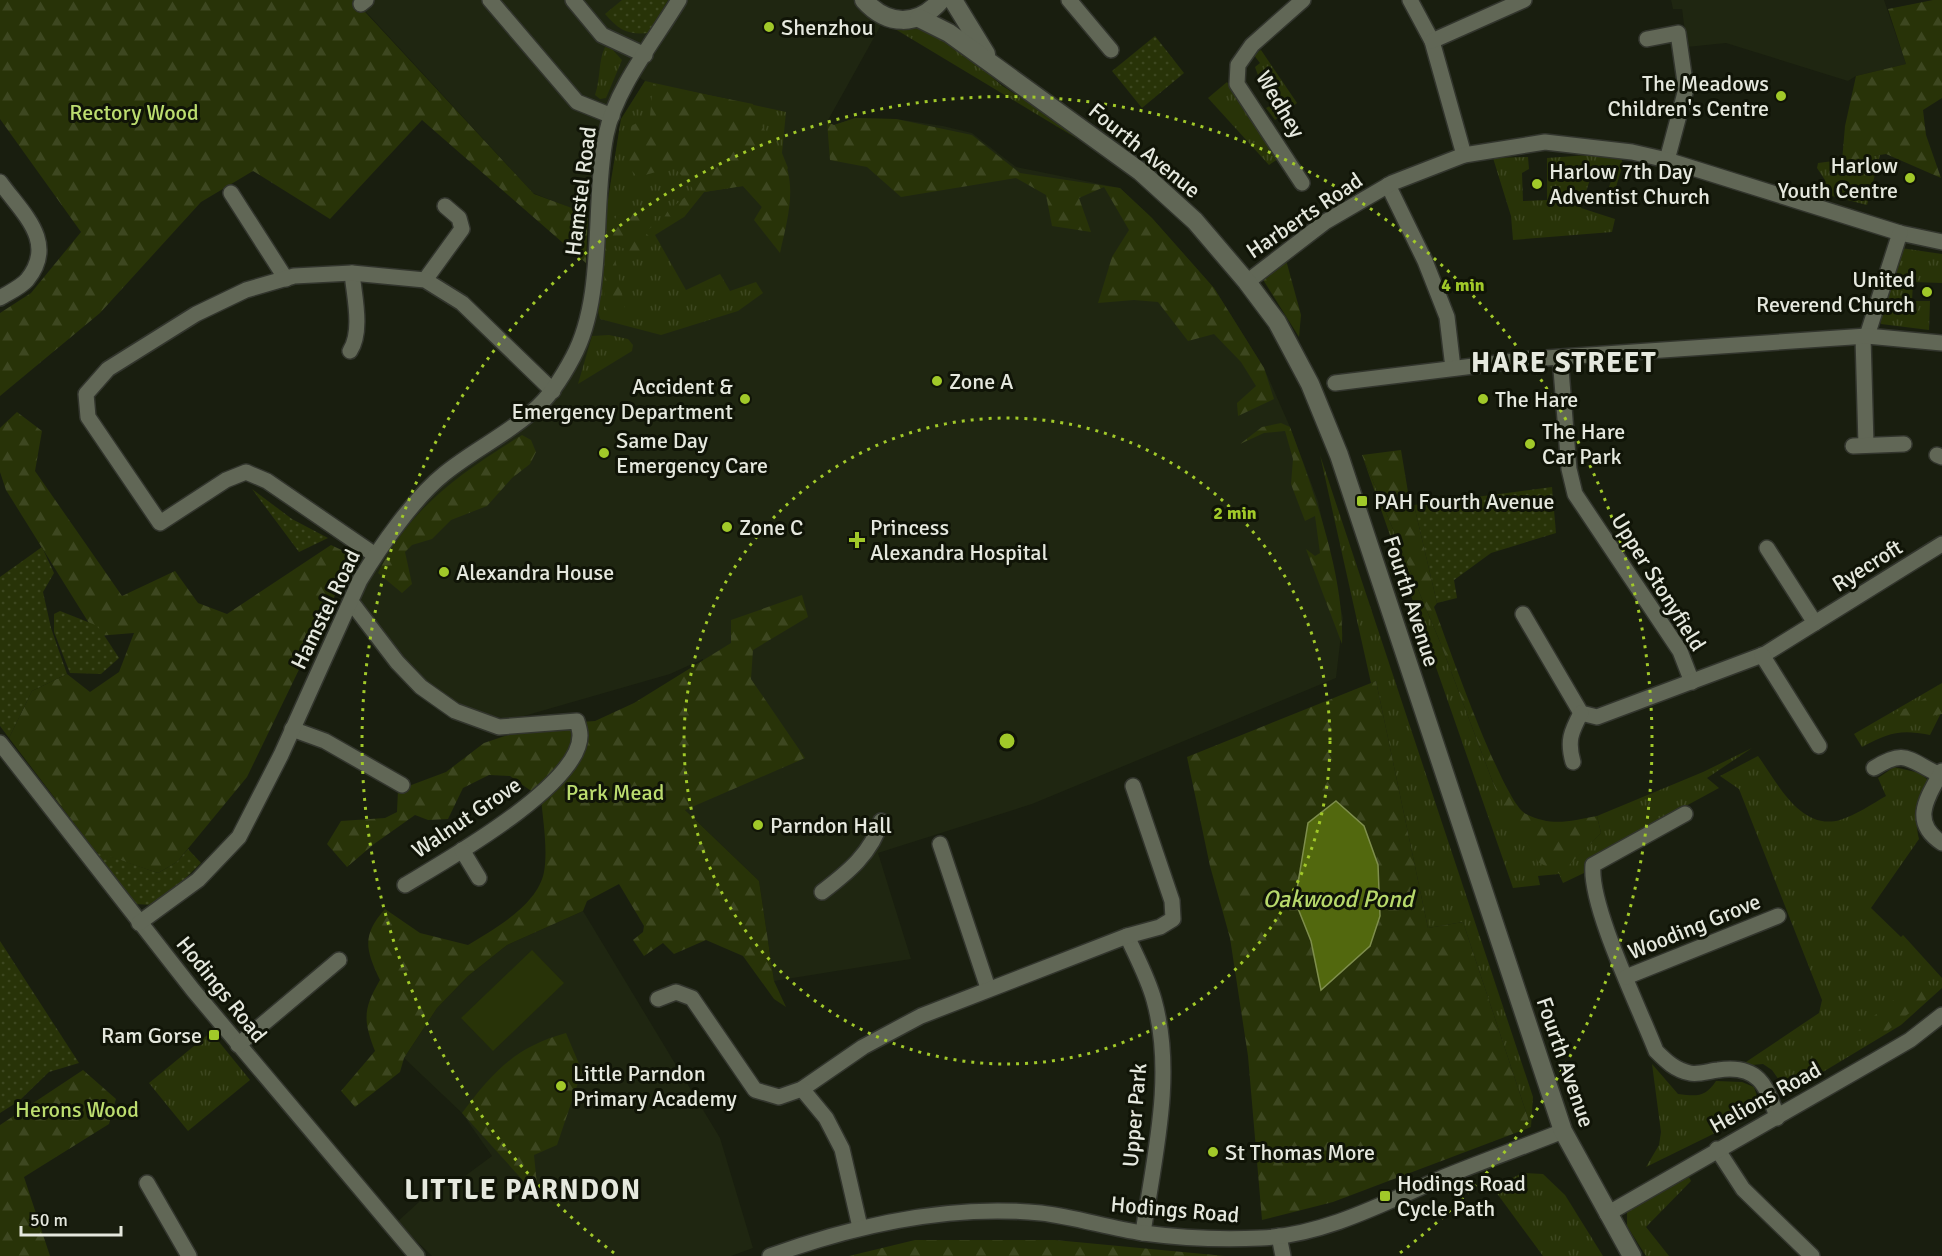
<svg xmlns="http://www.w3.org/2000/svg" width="1942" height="1256" viewBox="0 0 1942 1256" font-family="Signika,sans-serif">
<defs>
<pattern id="grass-tufts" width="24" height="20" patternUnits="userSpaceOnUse" patternTransform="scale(1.5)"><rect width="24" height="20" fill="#283308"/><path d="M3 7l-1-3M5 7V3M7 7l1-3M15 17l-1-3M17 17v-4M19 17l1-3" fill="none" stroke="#3d4720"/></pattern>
<pattern id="forest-firs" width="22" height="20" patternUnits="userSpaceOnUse" patternTransform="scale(1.5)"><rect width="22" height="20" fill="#283308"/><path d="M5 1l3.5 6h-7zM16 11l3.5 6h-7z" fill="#3d4720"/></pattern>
<pattern id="park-dots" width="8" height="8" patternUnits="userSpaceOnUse" patternTransform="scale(1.5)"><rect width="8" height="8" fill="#283308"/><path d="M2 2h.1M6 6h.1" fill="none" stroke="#3d4720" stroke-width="1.8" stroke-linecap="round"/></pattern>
</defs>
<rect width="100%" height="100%" fill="#191e0f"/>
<g fill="#1f2611">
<path d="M 355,0 L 859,0 L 886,16 L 827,122 L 834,125 L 855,118 L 896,119 L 943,126 L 972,133 L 1016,167 L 1120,188 L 1152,218 L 1214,288 L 1264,368 L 1290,427 L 1318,501 L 1343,618 L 1336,678 L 1032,804 L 878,853 L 911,959 L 774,981 L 759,881 L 685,810 L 703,659 L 670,674 L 510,720 L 451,705 L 401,662 L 355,606 L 375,555 L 428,489 L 533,412 L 573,357 L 605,218 L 621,119 L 645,81 L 626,69 L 604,115 L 590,184 L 588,215 L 533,193 Z"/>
<path d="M 1671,0 L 1884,0 L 1906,64 L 1856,76 L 1848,81 L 1726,43 L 1687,47 L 1682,9 L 1673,9 Z"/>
<path d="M 583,911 L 720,1138 L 753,1248 L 731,1256 L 432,1256 L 397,1222 L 430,1192 L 461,1179 L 492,1156 L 462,1113 L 404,1058 L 437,1008 L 468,976 L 507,945 Z"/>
</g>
<g fill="url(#grass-tufts)">
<path d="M 922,25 L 965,53 L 1001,85 L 1077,134 L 1076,138 L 895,29 Z"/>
<path d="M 605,47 L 611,48 L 622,60 L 606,98 L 600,99 L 595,95 C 601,77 598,62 605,47 Z"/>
<path d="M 1261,50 L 1297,103 L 1275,120 L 1266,108 L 1274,104 L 1264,92 L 1255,67 L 1260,63 L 1253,54 Z"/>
<path d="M 645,81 L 786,112 L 782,153 L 788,168 L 754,220 L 762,207 L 743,186 L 704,192 L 684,217 L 655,235 L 686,290 L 720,274 L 730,291 L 756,282 L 763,293 L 738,311 L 661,335 L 600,319 L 597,306 L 605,218 L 621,119 Z"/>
<path d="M 1227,82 L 1278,159 L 1269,165 L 1208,98 Z"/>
<path d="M 1615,153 L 1620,155 L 1623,164 L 1616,187 L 1608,190 L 1611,181 L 1591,176 L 1581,208 L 1615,219 L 1612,232 L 1513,240 L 1511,216 L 1493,158 L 1528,157 L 1529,169 L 1522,173 L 1523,201 L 1547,200 L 1547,158 Z"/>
<path d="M 1880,155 L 1867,205 L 1824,194 L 1825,180 L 1817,168 L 1818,163 Z"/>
<path d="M 1901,248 L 1942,254 L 1942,283 L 1913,282 L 1912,301 L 1930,301 L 1929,330 L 1881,324 L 1878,314 Z"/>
<path d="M 609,335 L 628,339 L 633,345 L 632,351 L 578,384 L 592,336 Z"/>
<path d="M 1320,455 L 1533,1097 L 1531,1127 L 1463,922 L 1428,928 L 1376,681 L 1371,683 Z"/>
<path d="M 1362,455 L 1440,642 L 1495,788 L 1560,873 L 1601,833 L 1597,816 L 1703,772 L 1752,748 L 1707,778 L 1719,788 L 1590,858 L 1584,873 L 1563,883 L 1559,874 L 1538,876 L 1540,885 L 1513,888 Z"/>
<path d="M 1942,683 L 1942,711 L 1930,735 C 1899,729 1889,733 1862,747 L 1854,734 Z"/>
<path d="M 1758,756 C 1777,782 1800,831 1840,820 C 1856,815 1872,804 1886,796 L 1878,778 L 1894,767 L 1920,773 L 1931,783 C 1922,802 1913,817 1919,839 L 1871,908 L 1901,937 L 1903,935 L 1942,978 L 1942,988 L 1901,1025 L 1788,1093 L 1772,1070 L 1763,1064 L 1740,1066 L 1819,1013 L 1822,1000 L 1739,789 L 1720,776 Z"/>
<path d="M 211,1032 L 250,1080 L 188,1131 L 149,1083 Z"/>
<path d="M 1652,1064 L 1678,1094 C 1696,1096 1705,1098 1716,1081 L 1742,1082 L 1754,1087 L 1759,1102 L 1754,1114 L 1646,1167 L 1659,1145 L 1661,1132 Z"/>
<path d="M 1522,1173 L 1543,1174 L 1565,1195 L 1603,1256 L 1543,1256 L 1493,1188 Z"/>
<path d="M 1689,1177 L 1691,1181 L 1646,1227 L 1669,1256 L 1646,1256 L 1627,1226 L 1627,1211 Z"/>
</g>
<g fill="url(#forest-firs)" fill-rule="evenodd">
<path d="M 0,0 L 354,0 L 534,194 L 588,214 L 586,263 L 422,120 L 330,219 L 253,171 L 201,202 L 100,313 L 0,396 L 0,313 L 31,293 L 81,232 L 0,119 Z"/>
<path d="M 1933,0 L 1942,0 L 1942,98 L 1923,110 L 1926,135 L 1941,178 L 1886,154 L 1842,161 L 1845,126 L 1856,76 L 1906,64 L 1888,9 Z"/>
<path d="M 653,84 L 753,104 C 755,123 771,136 780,153 C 799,183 787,221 780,253 L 754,220 L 762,207 L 743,186 L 704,192 L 684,217 L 654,216 L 653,226 L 645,232 L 655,243 L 642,257 L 612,243 L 626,314 L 604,310 L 605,240 L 617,215 L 633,209 L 674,206 L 694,190 L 674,167 L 638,177 L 628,167 L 631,126 L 650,116 Z"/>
<path d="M 855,118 L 896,119 L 972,135 L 1020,173 L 1120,188 L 1152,218 L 1214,288 L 1264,368 L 1274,399 L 1238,416 L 1237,403 L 1256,386 L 1241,362 L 1214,334 L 1188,341 L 1158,302 L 1134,300 L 1098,303 L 1112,257 L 1129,230 L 1104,187 L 1079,198 L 1091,232 L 1052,226 L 1046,195 L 1016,178 L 901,197 L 867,167 L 830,160 L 827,122 L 834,125 Z"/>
<path d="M 1286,260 L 1301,315 L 1299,337 L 1262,278 Z"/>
<path d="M 17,412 L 42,431 L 35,471 L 122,596 L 175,571 L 198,603 L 227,614 L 331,545 L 354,556 L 247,777 L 177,862 L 158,873 L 96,852 L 9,738 L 32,691 L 67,674 L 90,692 L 119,672 L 134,633 L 97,636 L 6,490 L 0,472 L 0,428 Z"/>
<path d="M 1281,423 L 1290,427 C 1313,489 1345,577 1342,644 L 1306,549 L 1315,556 L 1320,553 L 1315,516 L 1305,521 L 1291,484 L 1293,459 L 1285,431 L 1264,433 L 1240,444 L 1262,427 Z"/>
<path d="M 522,435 L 531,440 L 536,452 L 530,464 L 512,478 L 487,506 L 451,520 L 432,539 L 412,545 L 405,552 L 412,584 L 402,593 L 378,573 C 410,507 462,472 522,435 Z"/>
<path d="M 1401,450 L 1409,498 L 1414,505 L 1437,603 L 1434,607 C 1446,639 1503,803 1526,814 C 1552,827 1570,821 1597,816 L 1601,833 L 1560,874 L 1538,862 L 1495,788 L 1440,642 L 1362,455 Z"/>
<path d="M 802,595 L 808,617 L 753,650 L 751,679 L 805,758 L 685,810 L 759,881 L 774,981 L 786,1007 L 774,999 L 743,956 L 706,940 L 674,954 L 663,943 L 644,956 L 633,940 L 643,932 L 644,926 L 619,884 L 587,901 L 583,911 L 507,945 L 468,976 L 437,1008 L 404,1058 L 400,1072 L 355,1107 L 341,1091 L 375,1051 C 363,1020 363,1009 380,980 C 366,950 361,936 385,909 L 420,933 L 468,945 C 494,929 538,905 544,872 C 548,849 543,821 541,798 L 510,776 L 489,775 L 463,788 L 448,819 L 428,820 L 415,815 L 374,844 L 347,867 L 327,844 L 341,821 L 385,818 L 397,812 L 398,790 L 446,772 L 484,743 L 538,725 L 595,721 L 634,703 L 731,643 L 731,620 Z"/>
<path d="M 1376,681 L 1428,928 L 1463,922 L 1531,1127 L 1333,1202 L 1262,1220 L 1248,1056 L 1230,938 L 1210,866 L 1187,757 ZM 1335,801 L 1364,826 L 1378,865 L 1370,946 L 1321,990 L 1311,941 L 1295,901 L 1302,871 Z"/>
<path d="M 1942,688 L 1942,714 L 1925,717 L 1915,723 L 1884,721 L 1896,712 L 1912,706 Z"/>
<path d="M 1930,985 L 1934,993 L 1881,1036 L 1853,1038 C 1858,1027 1903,991 1915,986 C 1919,985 1926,985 1930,985 Z"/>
<path d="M 566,1033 L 582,1071 L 557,1145 L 534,1155 L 537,1185 L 528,1186 L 462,1113 C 493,1072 515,1047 566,1033 Z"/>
<path d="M 83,1070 L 116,1099 L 109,1124 L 24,1177 L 50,1256 L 0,1256 L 0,1125 Z"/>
<path d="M 915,1240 L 1055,1240 L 1225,1256 L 849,1256 Z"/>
</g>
<g fill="url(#park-dots)">
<path d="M 622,0 L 668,0 L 649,33 C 627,35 619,30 605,14 Z"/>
<path d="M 1155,36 L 1184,73 L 1142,108 L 1112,71 Z"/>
<path d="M 1552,487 L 1556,533 L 1491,553 L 1454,580 L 1457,598 L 1437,603 L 1414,505 Z"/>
<path d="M 252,489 L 292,519 L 328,538 L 299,552 Z"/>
<path d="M 42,547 L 54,573 L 43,592 L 51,628 L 67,674 L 32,691 L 9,738 L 0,726 L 0,577 Z"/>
<path d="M 60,611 L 98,626 L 119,658 L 101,674 L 70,673 L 54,632 L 54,614 Z"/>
<path d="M 188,849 L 201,863 L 160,903 L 153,905 L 134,904 L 94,858 L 98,852 L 158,873 L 177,862 Z"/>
<path d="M 0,941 L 79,1063 L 49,1072 L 19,1101 L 0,1113 Z"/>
</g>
<path fill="#283308" d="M 532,950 L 564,983 L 493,1051 L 461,1018 Z"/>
<path fill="#52680e" stroke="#7e8e4c" stroke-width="1.5" d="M 1336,801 L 1364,826 L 1378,865 L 1380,916 L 1370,946 L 1321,990 L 1311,941 L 1295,901 L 1308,823 Z"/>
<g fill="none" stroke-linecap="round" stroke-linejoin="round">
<defs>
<g id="minor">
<path d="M 490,0 L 577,102 L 612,116"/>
<path d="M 573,0 L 602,35 L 645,55"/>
<path d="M 1069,0 L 1111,50"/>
<path d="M 1410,0 L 1432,41 L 1464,155"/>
<path d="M 361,4 L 366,0"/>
<path d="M 1647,39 L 1678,33 L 1686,89 L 1667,160"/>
<path d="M 1432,41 L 1524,0"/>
<path d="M 0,182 C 22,213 58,242 27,280 C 21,287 8,293 0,298"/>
<path d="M 1302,183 L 1237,84 L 1238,65 L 1252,45 L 1303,0"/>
<path d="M 1388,185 L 1425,261 L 1447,317 L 1453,368"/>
<path d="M 231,193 L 286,279"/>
<path d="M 425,280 L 462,229 L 459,218 L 445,206"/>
<path d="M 1247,282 L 1325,222 L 1392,183 L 1464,155 L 1545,142 L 1632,152 L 1667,160 L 1900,233 L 1942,242"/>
<path d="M 1867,336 L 1900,233"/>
<path d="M 1863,337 L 1866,445"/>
<path d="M 350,351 C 363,331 354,295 352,273"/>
<path d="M 1560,357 L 1569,469 L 1575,494 L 1680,651 L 1692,682"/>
<path d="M 1335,383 L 1531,359 L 1867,336 L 1942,343"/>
<path d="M 1853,446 L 1904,444"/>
<path d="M 1937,455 L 1942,457"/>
<path d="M 1767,548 L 1815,623"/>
<path d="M 375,555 L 267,481 L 246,472 L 226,480 L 160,523 L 88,417 L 86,394 L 108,369 L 196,314 L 246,290 L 294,276 L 352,273 L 425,280 L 462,303 L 553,391"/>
<path d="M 352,603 L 397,662 L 421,687 L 455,711 L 499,727 L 577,721 C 578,725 580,730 580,735 C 581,785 445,861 405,885"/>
<path d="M 1523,614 L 1581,713 L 1597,717 L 1765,654 L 1942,544"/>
<path d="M 1762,655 L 1819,746"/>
<path d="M 292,729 L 325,741 L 402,785"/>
<path d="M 0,743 L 193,990 L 417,1256"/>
<path d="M 1573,762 C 1567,741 1571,732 1581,713"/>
<path d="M 1874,768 C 1906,748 1908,760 1940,775"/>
<path d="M 1942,771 C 1927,798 1910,822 1942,843"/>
<path d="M 1685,814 L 1593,865 C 1589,906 1639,1007 1656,1051 C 1666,1061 1675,1070 1690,1073 C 1698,1075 1709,1071 1718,1070 C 1757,1064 1768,1085 1777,1118"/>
<path d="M 940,844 L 988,988"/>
<path d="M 462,850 L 479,878"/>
<path d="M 822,892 C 847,873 872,853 881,821"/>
<path d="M 139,923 L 198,880 L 239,837 L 281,755 L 360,580 C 380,547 414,498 444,474 C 472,451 506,435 533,411 C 550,397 563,376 573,357 C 606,296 592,204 606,135 C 615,89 655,40 679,0"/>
<path d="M 1127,936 C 1136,956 1148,978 1154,1000 C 1175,1075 1154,1157 1143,1233"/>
<path d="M 1626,977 L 1778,916"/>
<path d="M 658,999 L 676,992 L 692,998 L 755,1090 L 779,1097 L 802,1089 L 863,1047 L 921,1016 L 1127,936 L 1160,927 L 1173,919 L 1172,901 L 1133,786"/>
<path d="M 238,1045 L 339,960"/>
<path d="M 802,1089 L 826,1118 L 842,1149 L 860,1227"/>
<path d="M 1717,1149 L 1743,1189 L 1812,1256"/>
<path d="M 147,1183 L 189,1256"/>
<path d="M 1607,1214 L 1874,1061 L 1910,1040 L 1942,1015"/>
<path d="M 1279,1236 L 1283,1256"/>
<path d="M 770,1256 C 855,1225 949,1204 1041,1213 C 1075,1217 1109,1228 1143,1233 C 1181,1238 1222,1240 1261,1238 C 1325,1235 1386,1202 1444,1177 C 1483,1161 1523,1147 1563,1131"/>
</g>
<g id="tertiary">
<path d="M 864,0 C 887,26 918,27 941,0"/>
<path d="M 953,0 L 986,54"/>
<path d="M 919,18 L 949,33 L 1141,172 L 1195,221 L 1247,282 L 1277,322 L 1310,384 L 1339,455 L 1563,1131 L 1632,1256"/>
</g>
</defs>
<use href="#minor" stroke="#32352d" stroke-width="18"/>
<use href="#tertiary" stroke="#32352d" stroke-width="21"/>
<use href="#minor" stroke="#616756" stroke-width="15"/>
<use href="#tertiary" stroke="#616756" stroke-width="18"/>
</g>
<g fill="none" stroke="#a1c929" stroke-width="3" stroke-dasharray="3 6">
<circle cx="1007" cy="741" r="323"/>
<path d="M614 1253A645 645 0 1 1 1400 1253"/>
</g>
<g fill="#a1c929" stroke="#101407" stroke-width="2">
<circle cx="769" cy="27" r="6"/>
<circle cx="1781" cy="96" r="6"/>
<circle cx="1910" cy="178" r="6"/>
<circle cx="1537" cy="184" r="6"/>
<circle cx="1927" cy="292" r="6"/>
<circle cx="937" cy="381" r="6"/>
<circle cx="745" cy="399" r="6"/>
<circle cx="1483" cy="399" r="6"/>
<circle cx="1530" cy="444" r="6"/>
<circle cx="604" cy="453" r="6"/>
<rect x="1356" y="495" width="12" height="12" rx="3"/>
<circle cx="727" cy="527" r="6"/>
<path d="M854 531h6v6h6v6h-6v6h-6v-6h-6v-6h6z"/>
<circle cx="444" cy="572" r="6"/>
<circle cx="758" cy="825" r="6"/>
<rect x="208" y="1029" width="12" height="12" rx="3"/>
<circle cx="561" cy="1086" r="6"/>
<circle cx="1213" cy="1152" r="6"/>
<rect x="1379" y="1190" width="12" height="12" rx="3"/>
</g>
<g text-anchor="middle" stroke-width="6" stroke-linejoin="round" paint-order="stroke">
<g font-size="22" fill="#e5e8de" stroke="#101407" text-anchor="start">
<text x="781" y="35">Shenzhou</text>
<text x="1769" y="91" text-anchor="end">The Meadows<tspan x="1769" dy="25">Children's Centre</tspan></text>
<text x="1898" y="173" text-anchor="end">Harlow<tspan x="1898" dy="25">Youth Centre</tspan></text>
<text x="1549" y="179">Harlow 7th Day<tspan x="1549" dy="25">Adventist Church</tspan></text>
<text x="1915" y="287" text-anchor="end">United<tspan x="1915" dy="25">Reverend Church</tspan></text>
<text x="949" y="389">Zone A</text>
<text x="733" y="394" text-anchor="end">Accident &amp;<tspan x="733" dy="25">Emergency Department</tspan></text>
<text x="1495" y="407">The Hare</text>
<text x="1542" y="439">The Hare<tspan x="1542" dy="25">Car Park</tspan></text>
<text x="616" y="448">Same Day<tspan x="616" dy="25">Emergency Care</tspan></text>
<text x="1374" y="509">PAH Fourth Avenue</text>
<text x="739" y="535">Zone C</text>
<text x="870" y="535">Princess<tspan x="870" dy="25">Alexandra Hospital</tspan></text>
<text x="456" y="580">Alexandra House</text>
<text x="770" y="833">Parndon Hall</text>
<text x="202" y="1043" text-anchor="end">Ram Gorse</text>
<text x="573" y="1081">Little Parndon<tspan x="573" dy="25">Primary Academy</tspan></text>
<text x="1225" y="1160">St Thomas More</text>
<text x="1397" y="1191">Hodings Road<tspan x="1397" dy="25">Cycle Path</tspan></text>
</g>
<g font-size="22" fill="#e5e8de" stroke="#101407">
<text transform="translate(1281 104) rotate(59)" y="8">Wedhey</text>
<text transform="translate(1145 150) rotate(39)" y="8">Fourth Avenue</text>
<text transform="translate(580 191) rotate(-83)" y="8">Hamstel Road</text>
<text transform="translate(1304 215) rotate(-34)" y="8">Harberts Road</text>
<text transform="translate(1867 565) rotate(-32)" y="8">Ryecroft</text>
<text transform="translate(1659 582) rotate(58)" y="8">Upper Stonyfield</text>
<text transform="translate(1412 601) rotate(72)" y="8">Fourth Avenue</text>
<text transform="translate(325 609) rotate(-64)" y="8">Hamstel Road</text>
<text transform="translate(466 817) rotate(-34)" y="8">Walnut Grove</text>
<text transform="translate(1694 926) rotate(-22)" y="8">Wooding Grove</text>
<text transform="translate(222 989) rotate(51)" y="8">Hodings Road</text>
<text transform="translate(1566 1062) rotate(71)" y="8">Fourth Avenue</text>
<text transform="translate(1765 1097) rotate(-29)" y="8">Helions Road</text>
<text transform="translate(1134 1115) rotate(-85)" y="8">Upper Park</text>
<text transform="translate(1175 1209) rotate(5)" y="8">Hodings Road</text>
</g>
<g font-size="22" fill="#bcdd6f" stroke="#101407">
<text x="134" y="120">Rectory Wood</text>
<text x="615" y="800">Park Mead</text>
<text x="77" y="1117">Herons Wood</text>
</g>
<g font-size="24" font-style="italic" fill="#b7d96b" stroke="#101407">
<text x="1338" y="907">Oakwood Pond</text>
</g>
<g font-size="28" font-weight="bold" letter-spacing="1.5" fill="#e5e8de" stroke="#101407">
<text x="1564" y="372">HARE STREET</text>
<text x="523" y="1199">LITTLE PARNDON</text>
</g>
</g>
<circle cx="1007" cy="741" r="9" fill="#a1c929" stroke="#101407" stroke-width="3"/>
<g font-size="18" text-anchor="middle" font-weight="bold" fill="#a1c929" stroke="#101407" stroke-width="6" stroke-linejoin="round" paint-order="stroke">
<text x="1463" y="291">4 min</text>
<text x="1235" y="519">2 min</text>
</g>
<path d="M21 1226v9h100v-9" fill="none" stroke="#e5e8de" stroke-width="3"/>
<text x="30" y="1226" font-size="18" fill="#e5e8de" stroke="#101407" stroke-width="4.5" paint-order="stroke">50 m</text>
</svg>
